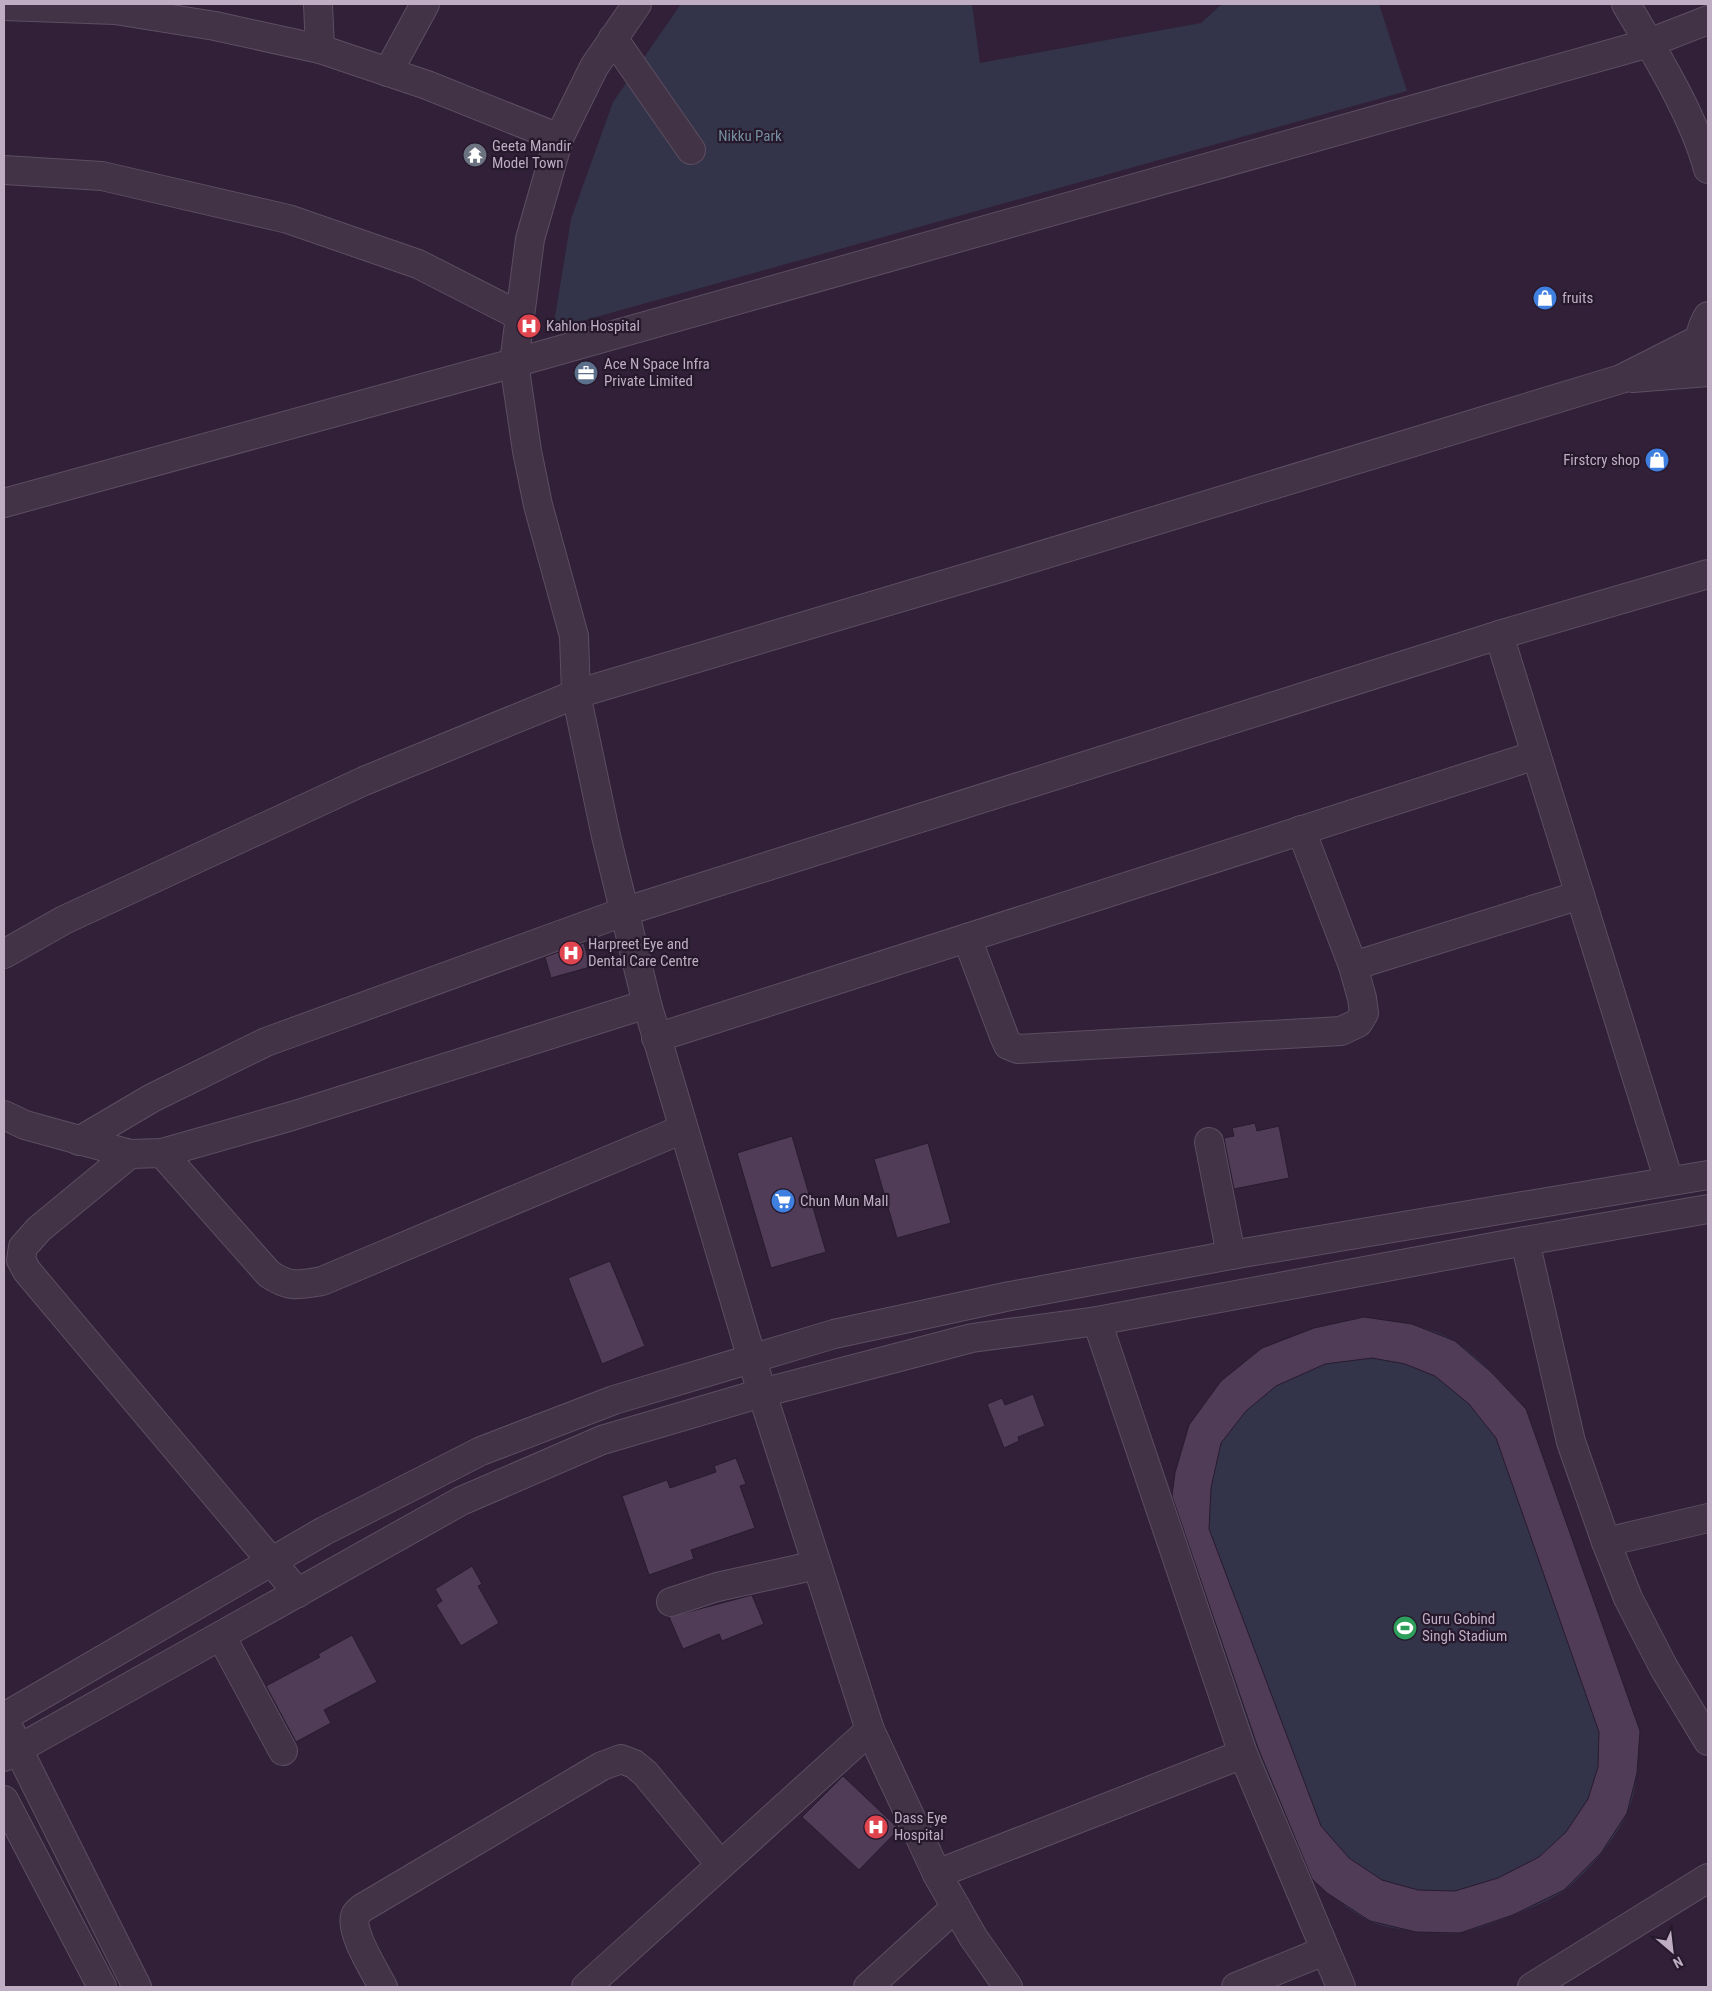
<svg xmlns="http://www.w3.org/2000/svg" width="1712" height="1991" viewBox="0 0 1712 1991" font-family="'Roboto Condensed',sans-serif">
<rect width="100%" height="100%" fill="#312037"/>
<g fill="#333349">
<path d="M 681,4 L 972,4 L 980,63 L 1201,23 L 1222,4 L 1379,4 L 1407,91 L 553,329 L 571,219 L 613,102 Z"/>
<path d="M 1364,1317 C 1392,1321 1433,1326 1456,1342 C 1483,1360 1504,1386 1526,1409 L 1640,1731 C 1638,1758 1638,1789 1627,1814 C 1613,1842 1589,1871 1565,1890 C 1548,1903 1480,1930 1459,1933 C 1438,1935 1388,1930 1369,1921 C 1340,1906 1316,1882 1292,1859 L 1169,1524 L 1175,1473 L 1314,1328 Z"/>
</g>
<g fill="#503c57" stroke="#291b2e" fill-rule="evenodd">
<path d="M 584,943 L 590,967 L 551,978 L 545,957 Z"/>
<path d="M 1255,1123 L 1257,1131 L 1279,1126 L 1289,1178 L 1234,1189 L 1224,1138 L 1234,1136 L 1232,1128 Z"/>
<path d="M 792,1136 L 826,1252 L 771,1268 L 737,1153 Z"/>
<path d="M 928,1143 L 951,1223 L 897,1238 L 874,1159 Z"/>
<path d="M 610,1261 L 645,1346 L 602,1364 L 568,1278 Z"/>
<path d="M 1364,1317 L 1412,1324 L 1455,1341 L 1491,1372 L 1526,1409 L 1640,1731 L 1637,1773 L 1627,1813 L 1601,1853 L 1564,1890 L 1513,1915 L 1460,1933 L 1416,1932 L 1370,1921 L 1327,1893 L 1312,1879 L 1258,1748 L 1172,1496 L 1175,1473 L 1189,1425 L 1221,1381 L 1262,1348 L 1314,1328 ZM 1372,1358 L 1405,1364 L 1435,1376 L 1469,1404 L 1496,1438 L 1599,1732 L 1598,1767 L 1588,1799 L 1566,1832 L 1539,1857 L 1498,1878 L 1455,1891 L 1418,1890 L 1382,1880 L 1349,1858 L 1321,1826 L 1209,1529 L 1211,1488 L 1221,1443 L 1246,1411 L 1276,1386 L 1325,1364 Z"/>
<path d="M 1033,1394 L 1045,1426 L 1018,1437 L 1019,1441 L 1004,1448 L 987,1404 L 1002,1398 L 1005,1405 Z"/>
<path d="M 736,1458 L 746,1484 L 740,1486 L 755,1528 L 691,1550 L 694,1559 L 649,1575 L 622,1496 L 667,1480 L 670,1488 L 716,1472 L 714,1466 Z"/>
<path d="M 472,1566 L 482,1584 L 478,1586 L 499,1623 L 461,1646 L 436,1605 L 442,1601 L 435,1589 Z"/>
<path d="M 752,1595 L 764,1624 L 722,1641 L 719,1634 L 683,1649 L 669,1617 Z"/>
<path d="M 352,1635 L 377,1682 L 324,1710 L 331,1723 L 296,1742 L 266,1686 L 320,1657 L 318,1654 Z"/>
<path d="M 843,1776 L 899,1829 L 859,1870 L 802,1817 Z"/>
</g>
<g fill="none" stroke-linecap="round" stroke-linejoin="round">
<defs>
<g id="minor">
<path d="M 318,4 L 320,49"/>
<path d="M 637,4 L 594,67 L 559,138 L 530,239 L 514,363 L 527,451 L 538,505 L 574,636 L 576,694 L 606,836 L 647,1004 L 762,1393 L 870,1730 L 937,1874 L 973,1937 L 1008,1987"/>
<path d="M 1626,4 C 1655,53 1693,114 1708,169"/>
<path d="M 4,6 L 115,10 L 215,26 L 320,49 L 427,85 L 559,138"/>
<path d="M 613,38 L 691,150"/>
<path d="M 388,72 L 425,4"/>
<path d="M 4,170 L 102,176 L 288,219 L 418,264 L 518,315"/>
<path d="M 1701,355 C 1699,340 1700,329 1708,316"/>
<path d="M 1633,378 L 1708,372"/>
<path d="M 4,503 L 514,363 L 1649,43 L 1708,20"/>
<path d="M 1499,635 L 1669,1181"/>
<path d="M 967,938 L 1004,1036 L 1008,1045 L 1018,1049 L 1341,1031 L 1358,1023 L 1364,1013 L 1362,998 L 1353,966 L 1301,830"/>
<path d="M 4,954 L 64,920 L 364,781 L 576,694 L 1003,567 L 1621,379 L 1700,339"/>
<path d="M 1353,966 L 1580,895"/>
<path d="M 656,1038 L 1536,755"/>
<path d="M 4,1115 L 25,1125 L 130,1154 L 162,1153 L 292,1116 L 647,1004"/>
<path d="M 79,1141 L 152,1098 L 266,1042 L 626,911 L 1499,635 L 1708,574"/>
<path d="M 1209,1142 L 1231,1255"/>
<path d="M 162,1153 L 269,1274 C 290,1288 298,1285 322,1281 L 683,1129"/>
<path d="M 130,1154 L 39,1229 L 23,1247 L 21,1260 L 27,1271 L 298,1593"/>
<path d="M 1525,1241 L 1571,1442 L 1606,1542 L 1628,1598 L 1664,1668 L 1708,1741"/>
<path d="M 1097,1321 L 1243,1754 L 1341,1987"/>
<path d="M 1606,1542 L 1708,1518"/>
<path d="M 671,1602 L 717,1587 L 817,1565"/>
<path d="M 221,1636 L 283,1751"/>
<path d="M 4,1717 L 324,1531 L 481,1451 L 614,1400 L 834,1334 L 1010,1296 L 1231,1255 L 1708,1175"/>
<path d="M 11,1732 L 18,1749 L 137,1987"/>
<path d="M 4,1757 L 461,1501 L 602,1440 L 762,1393 L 972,1338 L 1097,1321 L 1525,1241 L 1708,1209"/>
<path d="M 4,1800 L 102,1987"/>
<path d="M 937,1874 L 1243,1754"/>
<path d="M 383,1987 C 376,1973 347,1928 356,1914 C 359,1910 365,1906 369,1904 L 602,1766 L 621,1759 L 634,1764 L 645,1773 L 720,1864"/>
<path d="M 586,1987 L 870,1730"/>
<path d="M 868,1987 L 956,1907"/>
<path d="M 1236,1987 L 1324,1951"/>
<path d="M 1532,1987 L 1708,1878"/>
</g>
</defs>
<use href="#minor" stroke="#5d4e62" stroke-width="30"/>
<use href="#minor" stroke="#423347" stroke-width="28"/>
</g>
<defs>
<symbol id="temple-disc" viewBox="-11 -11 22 22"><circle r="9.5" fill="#6b7280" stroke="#27192c"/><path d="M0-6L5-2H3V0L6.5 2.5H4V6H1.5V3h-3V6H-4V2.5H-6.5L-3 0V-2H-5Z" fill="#fff"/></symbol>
<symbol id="shop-disc" viewBox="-11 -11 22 22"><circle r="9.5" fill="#3f7fe0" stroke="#27192c"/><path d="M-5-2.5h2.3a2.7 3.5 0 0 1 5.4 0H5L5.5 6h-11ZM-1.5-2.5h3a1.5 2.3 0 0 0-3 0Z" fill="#fff"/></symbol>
<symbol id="hospital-disc" viewBox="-11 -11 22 22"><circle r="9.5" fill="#e0444e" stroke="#27192c"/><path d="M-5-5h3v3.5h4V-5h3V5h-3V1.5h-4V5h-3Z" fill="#fff"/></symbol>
<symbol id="office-disc" viewBox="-11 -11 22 22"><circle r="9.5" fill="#5c6f8a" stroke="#27192c"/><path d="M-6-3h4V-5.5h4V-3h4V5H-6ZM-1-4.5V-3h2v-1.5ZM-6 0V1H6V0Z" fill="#fff"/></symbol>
<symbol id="supermarket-disc" viewBox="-11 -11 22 22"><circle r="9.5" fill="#3f7fe0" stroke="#27192c"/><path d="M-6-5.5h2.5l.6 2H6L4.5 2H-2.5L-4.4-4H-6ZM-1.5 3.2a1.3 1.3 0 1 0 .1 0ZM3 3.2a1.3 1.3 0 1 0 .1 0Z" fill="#fff"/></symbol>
<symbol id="stadium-disc" viewBox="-11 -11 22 22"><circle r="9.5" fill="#2e9e5b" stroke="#27192c"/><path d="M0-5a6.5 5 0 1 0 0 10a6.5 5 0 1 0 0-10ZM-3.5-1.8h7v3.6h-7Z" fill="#fff"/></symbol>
</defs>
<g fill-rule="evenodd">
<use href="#temple-disc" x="461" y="141" width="28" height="28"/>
<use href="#shop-disc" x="1531" y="284" width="28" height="28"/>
<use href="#hospital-disc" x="515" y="312" width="28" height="28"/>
<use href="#office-disc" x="572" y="359" width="28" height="28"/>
<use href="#shop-disc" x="1643" y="446" width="28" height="28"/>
<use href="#hospital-disc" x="557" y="939" width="28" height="28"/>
<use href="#supermarket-disc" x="769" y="1187" width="28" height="28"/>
<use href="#stadium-disc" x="1391" y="1614" width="28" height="28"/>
<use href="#hospital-disc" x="862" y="1813" width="28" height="28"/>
</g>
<g text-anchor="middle" stroke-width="4.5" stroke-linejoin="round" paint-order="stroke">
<g font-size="15" fill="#748e9f" stroke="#27192c">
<text x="750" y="141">Nikku Park</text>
</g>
<g font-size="15" fill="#bfadc4" stroke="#27192c" text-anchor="start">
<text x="492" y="151">Geeta Mandir<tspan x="492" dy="17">Model Town</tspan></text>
<text x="1562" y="303">fruits</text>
<text x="546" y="331">Kahlon Hospital</text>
<text x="604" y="369">Ace N Space Infra<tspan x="604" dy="17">Private Limited</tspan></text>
<text x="1640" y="465" text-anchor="end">Firstcry shop</text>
<text x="588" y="949">Harpreet Eye and<tspan x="588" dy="17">Dental Care Centre</tspan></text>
<text x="800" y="1206">Chun Mun Mall</text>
<text x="1422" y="1624">Guru Gobind<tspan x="1422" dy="17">Singh Stadium</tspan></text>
<text x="894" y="1823">Dass Eye<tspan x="894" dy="17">Hospital</tspan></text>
</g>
</g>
<rect width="1712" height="1991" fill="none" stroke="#bfadc4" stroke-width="10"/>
<g transform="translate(1672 1951) rotate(152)" stroke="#27192c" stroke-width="4" paint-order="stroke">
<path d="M0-4L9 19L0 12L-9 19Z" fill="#bfadc4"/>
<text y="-8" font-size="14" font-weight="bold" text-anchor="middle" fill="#bfadc4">N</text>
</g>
</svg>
